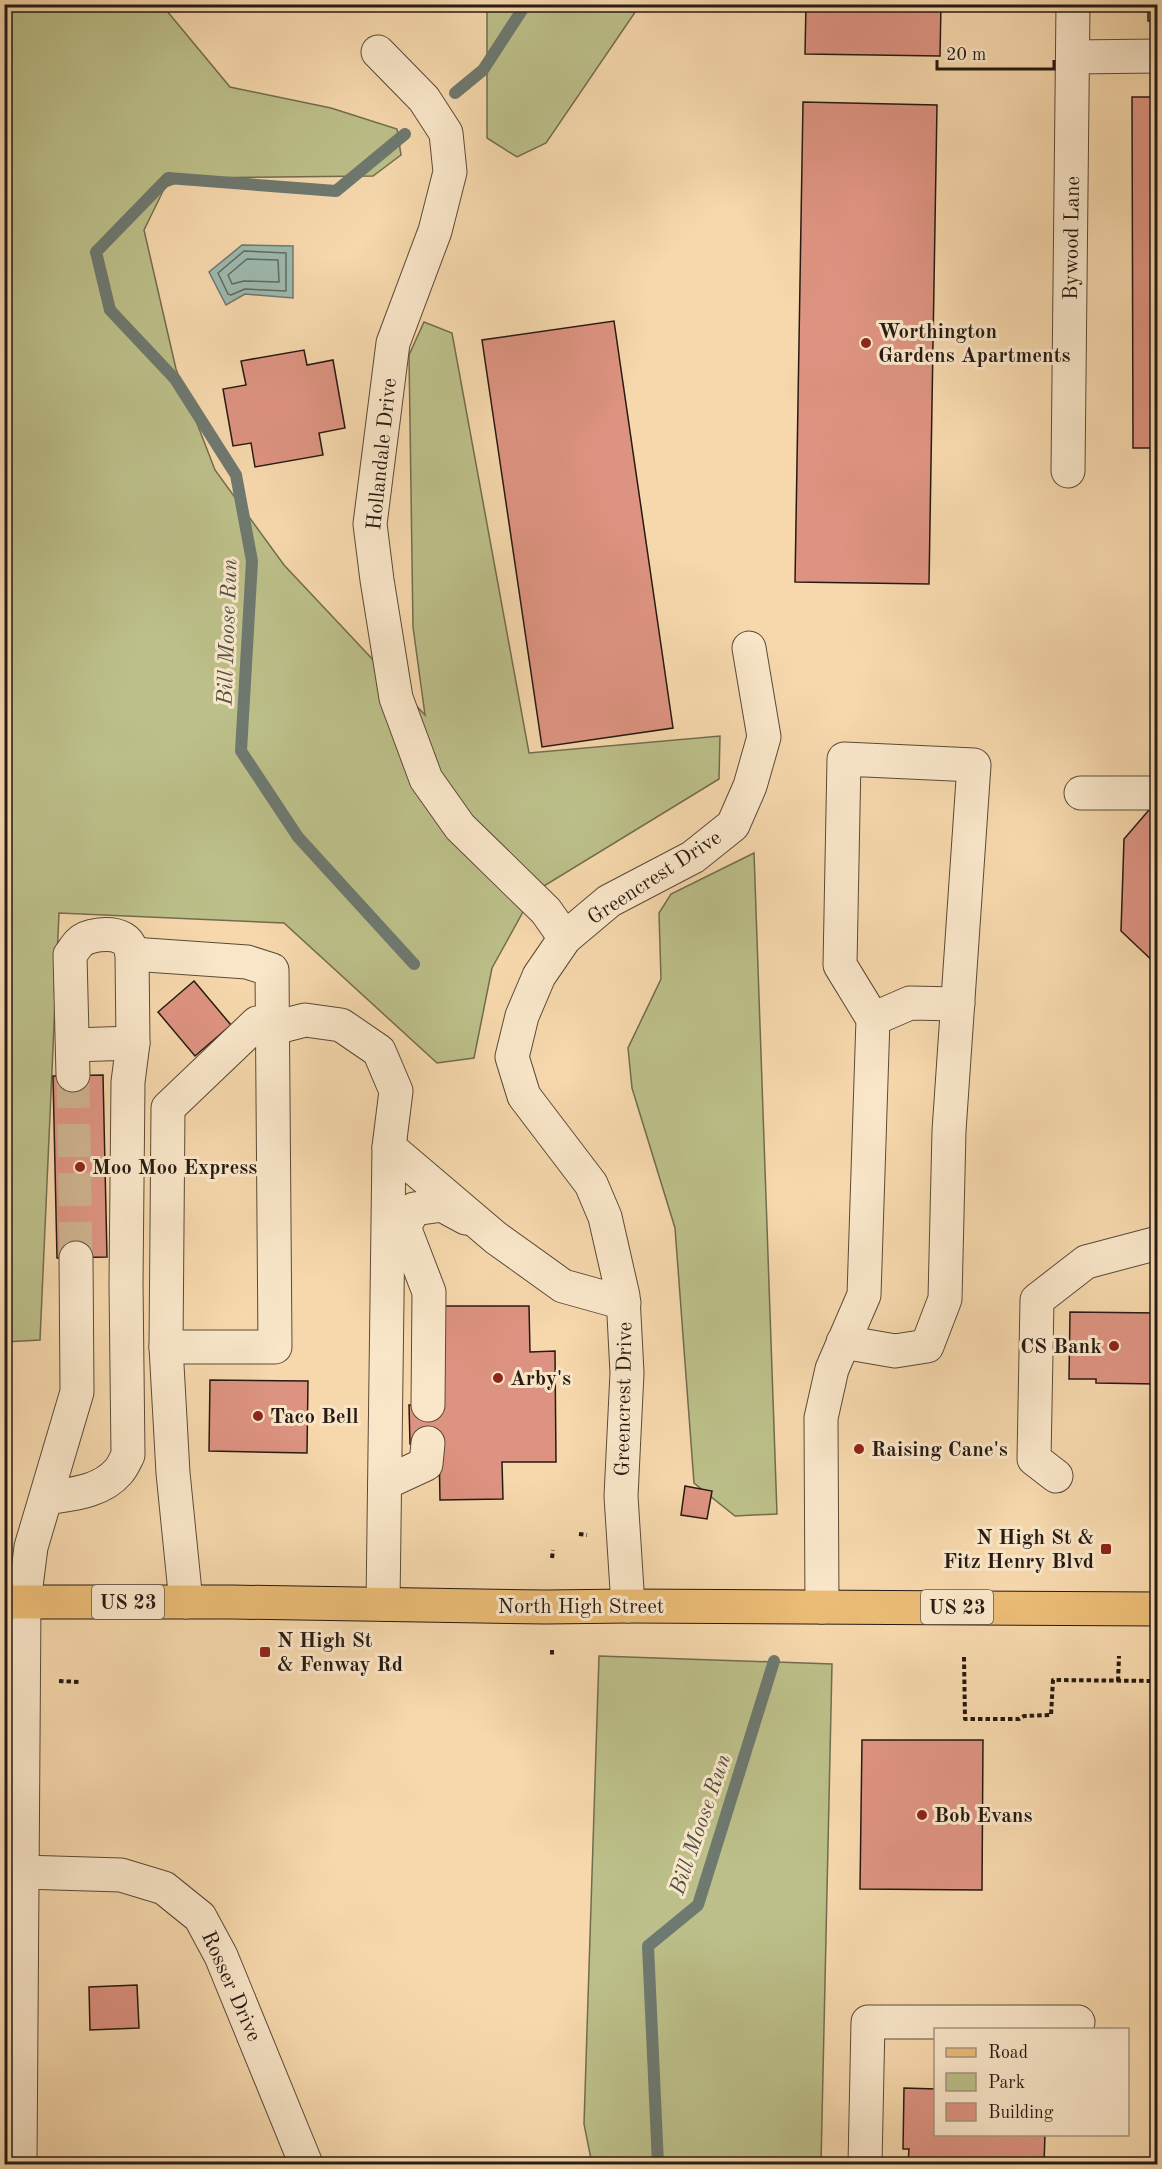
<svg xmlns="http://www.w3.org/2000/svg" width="1162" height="2169" viewBox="0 0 1162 2169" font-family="'Old Standard TT',serif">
<rect width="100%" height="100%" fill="#f6d8ac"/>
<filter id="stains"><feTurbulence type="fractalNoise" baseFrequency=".00333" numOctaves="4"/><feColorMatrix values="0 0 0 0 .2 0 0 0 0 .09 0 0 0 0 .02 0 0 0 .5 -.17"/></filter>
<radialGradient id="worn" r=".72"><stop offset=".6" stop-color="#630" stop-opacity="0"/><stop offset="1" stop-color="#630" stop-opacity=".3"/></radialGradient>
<g fill="#bcbf89" stroke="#726c4e" stroke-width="1.5">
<path d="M 5,5 L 162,5 L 230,87 L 331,108 L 397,129 L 401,155 L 373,176 L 190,178 L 165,187 L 144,230 L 176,369 L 215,470 L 284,565 L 425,715 L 413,627 L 409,355 L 424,322 L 452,333 L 529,753 L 720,736 L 719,779 L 534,892 L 492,968 L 474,1058 L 437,1063 L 284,923 L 59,913 L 40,1340 L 5,1342 Z"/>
<path d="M 487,5 L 640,5 L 546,143 L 517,157 L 487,138 Z"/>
<path d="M 754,853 L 777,1514 L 735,1516 L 694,1483 L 675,1228 L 632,1088 L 628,1048 L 661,979 L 659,913 L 671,894 Z"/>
<path d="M 599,1656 L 832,1664 L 821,2164 L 592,2164 L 584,2124 Z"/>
</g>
<path fill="#9db9ae" stroke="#6e7970" stroke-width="1.5" d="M 242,245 L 293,246 L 293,298 L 245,294 L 226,305 L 209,272 Z"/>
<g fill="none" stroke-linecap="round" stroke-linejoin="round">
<g stroke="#626a60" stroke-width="1.5">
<path d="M 244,251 L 286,253 L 286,291 L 245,289 L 231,295 L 228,294 L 218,273 Z"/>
<path d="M 247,259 L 278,260 L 279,282 L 244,281 L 232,284 L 228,275 Z"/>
</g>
<g stroke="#6e7970" stroke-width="12">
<path d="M 455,93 L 483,70 L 526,4"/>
<path d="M 405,134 L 336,191 L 168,178 L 96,252 L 110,310 L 175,379 L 236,475 L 252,561 L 241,751 L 298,837 L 414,964"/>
<path d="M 658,2164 L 648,1946 L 698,1905 L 774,1661"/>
</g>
</g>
<g fill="#dd9381" stroke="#271a12" stroke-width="1.5">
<path d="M 806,4 L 941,4 L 940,56 L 805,54 Z"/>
<rect x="1148" y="4" width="10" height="17"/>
<path d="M 1132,97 L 1158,97 L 1158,448 L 1133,448 Z"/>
<path d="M 803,102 L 937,105 L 929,584 L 795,582 Z"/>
<path d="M 614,321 L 673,728 L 542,747 L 482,340 Z"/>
<path d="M 304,350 L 307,365 L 333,360 L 345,428 L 319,433 L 323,455 L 255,467 L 251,443 L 233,446 L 223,389 L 246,385 L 241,361 Z"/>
<path d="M 1155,803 L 1158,803 L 1158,966 L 1121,931 L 1124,839 Z"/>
<path d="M 194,981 L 231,1025 L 195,1056 L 158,1012 Z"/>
<path d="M 103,1075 L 107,1257 L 57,1258 L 53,1076 Z"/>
<path d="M 440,1306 L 529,1306 L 530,1352 L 555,1351 L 556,1462 L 502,1462 L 503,1499 L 440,1500 L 439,1443 L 410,1444 L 409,1405 L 441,1405 Z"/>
<path d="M 1070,1312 L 1158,1313 L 1158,1412 L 1156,1412 L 1156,1384 L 1096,1383 L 1096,1379 L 1069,1379 Z"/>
<path d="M 210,1380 L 308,1381 L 307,1453 L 209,1451 Z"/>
<path d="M 685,1486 L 712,1491 L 707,1519 L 681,1515 Z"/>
<path d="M 862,1740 L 983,1740 L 982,1890 L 860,1889 Z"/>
<path d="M 137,1985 L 139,2028 L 90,2030 L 89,1987 Z"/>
<path d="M 904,2088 L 936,2089 L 936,2134 L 1045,2134 L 1044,2164 L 908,2164 L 909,2149 L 903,2149 Z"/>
</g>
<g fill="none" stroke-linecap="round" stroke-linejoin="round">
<path stroke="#cdb28d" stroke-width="33" stroke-dasharray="33 16" stroke-linecap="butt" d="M 73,1075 L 76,1258"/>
<defs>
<g id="minor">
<path d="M 378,52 L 424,99 L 446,133 L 450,172 L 435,231 L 393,343 L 370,524 L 377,580 L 396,698 L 426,779 L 460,827 L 546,911 L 565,938"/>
<path d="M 1073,57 L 1158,56"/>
<path d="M 1068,471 L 1073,4"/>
<path d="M 1081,793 L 1158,793"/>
<path d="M 132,954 L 247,962 L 272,970 L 275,1347 L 166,1347"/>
<path d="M 873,1019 L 910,1003 L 958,1004"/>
<path d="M 73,1045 L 133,1043"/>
<path d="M 389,1147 L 496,1238 L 563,1286 L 624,1303"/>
<path d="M 428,1405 L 429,1292 L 404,1227 L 414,1209 L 442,1205 L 466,1218"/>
<path d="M 1056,1476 L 1034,1459 L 1037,1300 L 1086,1262 L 1158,1243"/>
<path d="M 385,1483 L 426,1464 L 428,1443"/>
<path d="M 47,1498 C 71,1494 101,1492 118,1472 C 122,1468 125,1461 128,1455 L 126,1284 L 128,1082 L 133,1043 L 132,954 C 131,948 128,941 122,938 C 111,932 87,934 79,943 C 76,946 73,951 70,955 L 73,1075"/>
<path d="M 186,1602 L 173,1473 L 166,1347 L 168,1108 L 257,1023 L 274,1028 L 305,1020 L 341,1025 L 379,1051 L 396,1091 L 389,1147 L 383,1604"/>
<path d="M 628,1606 L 621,1496 L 627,1373 L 623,1296 L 605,1217 L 591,1184 L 524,1096 L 512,1057 L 522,1016 L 539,976 L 565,938 L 609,901 L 693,857 L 733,825 L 750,786 L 764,737 L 749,648"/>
<path d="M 822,1607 L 821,1418 L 832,1369 L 864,1295 L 873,1019 L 840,965 L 844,759 L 974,765 L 949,1131 L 945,1299 L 927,1346 L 895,1351 L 843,1342"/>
<path d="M 22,1872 L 121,1875 L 164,1888 L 200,1917 L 221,1956 L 306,2164"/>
<path d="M 20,2164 L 24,1602 L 31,1547 L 77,1392 L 76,1258"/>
<path d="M 865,2164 L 868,2022 L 1078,2022"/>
</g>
<path id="major" d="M 4,1602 L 232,1602 L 546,1607 L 628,1606 L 1158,1609"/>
</defs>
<use href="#minor" stroke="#5b4a38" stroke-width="35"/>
<use href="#major" stroke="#271a12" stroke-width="35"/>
<g stroke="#271a12" stroke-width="4" stroke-dasharray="4.5 3" stroke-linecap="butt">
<path d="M 579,1534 L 587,1535"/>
<path d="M 552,1558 L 553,1550"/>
<path d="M 552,1650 L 552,1657"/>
<path d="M 964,1657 L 965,1719 L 1019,1719 L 1024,1716 L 1051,1715 L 1053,1680 L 1158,1681"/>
<path d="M 59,1681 L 79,1682"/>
<path d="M 1118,1681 L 1119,1656"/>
</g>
<use href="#minor" stroke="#f9e6c9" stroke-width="33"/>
<use href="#major" stroke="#ebbc76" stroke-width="33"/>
</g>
<g fill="#8f2418" stroke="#f9e6c9" stroke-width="2">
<circle cx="866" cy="343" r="6"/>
<circle cx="80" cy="1167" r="6"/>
<circle cx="1114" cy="1346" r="6"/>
<circle cx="498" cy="1378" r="6"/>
<circle cx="258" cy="1416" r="6"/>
<circle cx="859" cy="1449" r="6"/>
<rect x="1100" y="1543" width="12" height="12" rx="3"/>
<rect x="259" y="1646" width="12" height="12" rx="3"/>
<circle cx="922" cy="1815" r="6"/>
</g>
<g text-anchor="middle" stroke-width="6" stroke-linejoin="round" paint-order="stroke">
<g fill="#f9e6c9" stroke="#665749" stroke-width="1.5">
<rect x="92" y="1585" width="72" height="34" rx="4.5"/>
<rect x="921" y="1590" width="72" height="34" rx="4.5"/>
</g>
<g font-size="20" font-weight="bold" fill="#271a12">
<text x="128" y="1609">US 23</text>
<text x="957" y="1614">US 23</text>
</g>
<g font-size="21" fill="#271a12" stroke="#f9e6c9">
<text transform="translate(1071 238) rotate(-89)" y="7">Bywood Lane</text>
<text transform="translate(381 454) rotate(-84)" y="7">Hollandale Drive</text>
<text transform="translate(654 877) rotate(-33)" y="7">Greencrest Drive</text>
<text transform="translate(623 1399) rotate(-89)" y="7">Greencrest Drive</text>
<text x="581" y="1613">North High Street</text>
<text transform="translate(232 1986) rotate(66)" y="7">Rosser Drive</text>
</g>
<g font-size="21" font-weight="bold" fill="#271a12" stroke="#f9e6c9" text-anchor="start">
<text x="878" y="338">Worthington<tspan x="878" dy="24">Gardens Apartments</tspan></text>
<text x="92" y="1174">Moo Moo Express</text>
<text x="1102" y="1353" text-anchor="end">CS Bank</text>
<text x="510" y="1385">Arby's</text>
<text x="270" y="1423">Taco Bell</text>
<text x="871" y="1456">Raising Cane's</text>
<text x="1094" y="1544" text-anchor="end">N High St &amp;<tspan x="1094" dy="24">Fitz Henry Blvd</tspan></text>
<text x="277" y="1647">N High St<tspan x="277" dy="24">&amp; Fenway Rd</tspan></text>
<text x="934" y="1822">Bob Evans</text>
</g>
<g font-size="22" font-style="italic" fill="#505249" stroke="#f9e6c9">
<text transform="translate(226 632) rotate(-88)" y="8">Bill Moose Run</text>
<text transform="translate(699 1824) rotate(-71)" y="8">Bill Moose Run</text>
</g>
</g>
<rect width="1162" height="2169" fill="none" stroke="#f6d8ac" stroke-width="24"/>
<rect x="6" y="6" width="1150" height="2157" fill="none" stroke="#271a12" stroke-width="3"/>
<rect x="12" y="12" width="1138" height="2145" fill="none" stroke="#271a12" stroke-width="1.5"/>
<rect x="934" y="2028" width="195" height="108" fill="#f9e6c9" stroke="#a59480" stroke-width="1.5"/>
<rect x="946" y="2048" width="30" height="9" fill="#ebbc76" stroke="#a59480" stroke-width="1.5"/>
<text x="988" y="2058" font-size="18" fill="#271a12">Road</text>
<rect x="946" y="2073" width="30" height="18" fill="#bcbf89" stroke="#a59480" stroke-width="1.5"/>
<text x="988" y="2088" font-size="18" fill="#271a12">Park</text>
<rect x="946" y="2103" width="30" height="18" fill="#dd9381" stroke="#a59480" stroke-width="1.5"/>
<text x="988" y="2118" font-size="18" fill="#271a12">Building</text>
<path d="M937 60v9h117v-9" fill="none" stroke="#271a12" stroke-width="3"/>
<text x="946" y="60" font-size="18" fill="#271a12" stroke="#f9e6c9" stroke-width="4.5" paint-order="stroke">20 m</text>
<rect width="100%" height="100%" filter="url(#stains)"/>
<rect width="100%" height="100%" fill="url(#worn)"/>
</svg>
